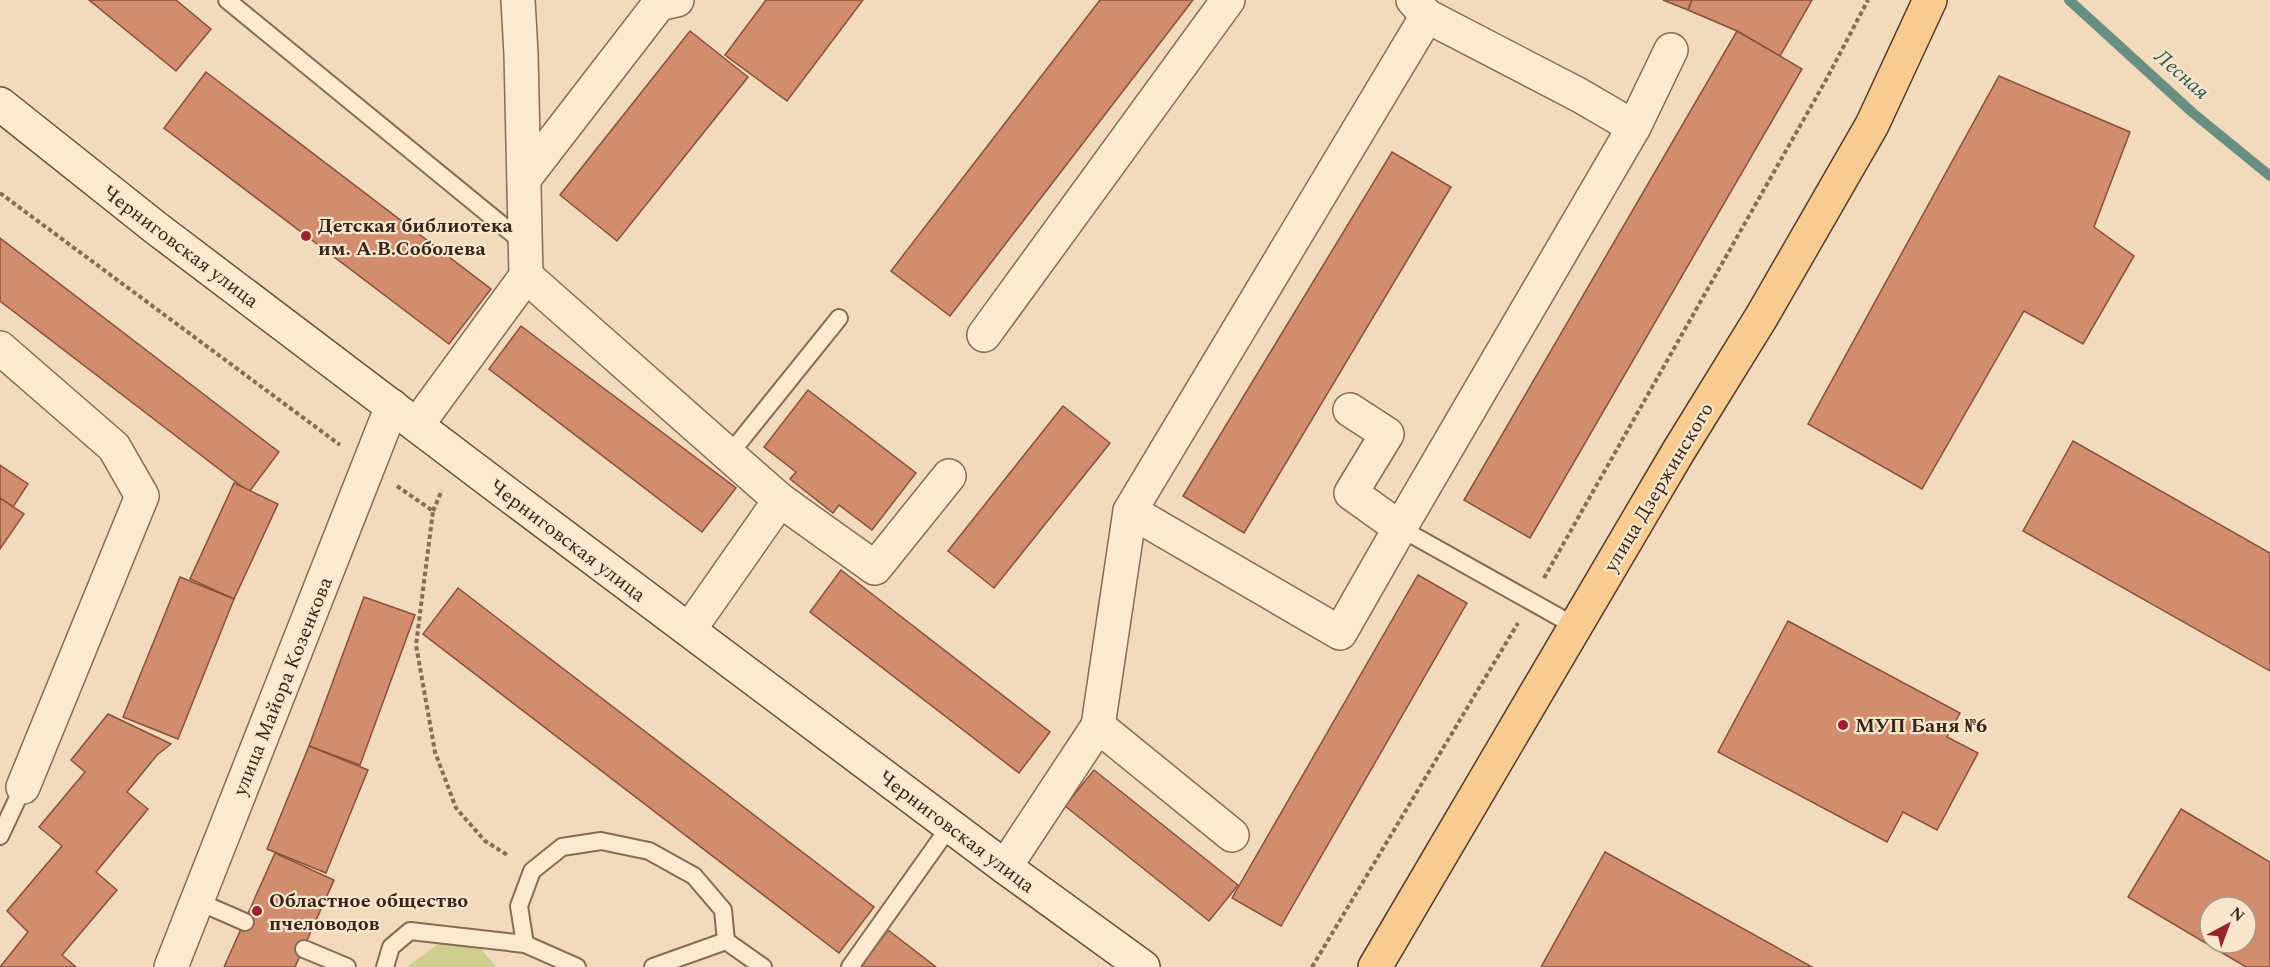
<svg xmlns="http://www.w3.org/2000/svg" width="2270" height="967" viewBox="0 0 2270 967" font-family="Spectral,serif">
<rect width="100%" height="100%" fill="#f1dbbc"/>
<path fill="#cfcf90" d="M 462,926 L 496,967 L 407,967 Z"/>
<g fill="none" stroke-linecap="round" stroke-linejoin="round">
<path stroke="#688f81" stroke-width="10" d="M 2069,0 L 2193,113 L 2270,176"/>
</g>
<g fill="#d28d6f" stroke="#8a5039" stroke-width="1.5" fill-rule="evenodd">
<path d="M 89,0 L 176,0 L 211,29 L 176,71 Z"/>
<path d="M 766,0 L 863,0 L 787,101 L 725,55 Z"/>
<path d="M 1100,0 L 1193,0 L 950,316 L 891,271 Z"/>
<path d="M 1663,0 L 1692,0 L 1688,10 Z"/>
<path d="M 1692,0 L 1812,0 L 1780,56 L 1737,31 L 1688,10 Z"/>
<path d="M 690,31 L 748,77 L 617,241 L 560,195 Z"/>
<path d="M 1737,31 L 1802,69 L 1530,538 L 1464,500 Z"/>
<path d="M 206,72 L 491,289 L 449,344 L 164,128 Z"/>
<path d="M 1999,76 L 2130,132 L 2094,227 L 2134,256 L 2083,344 L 2024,311 L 1922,489 L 1808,424 Z"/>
<path d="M 1392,152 L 1451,187 L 1244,533 L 1183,496 Z"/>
<path d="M 0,238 L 279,452 L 249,492 L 0,301 Z"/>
<path d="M 521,326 L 736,488 L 702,532 L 489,369 Z"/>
<path d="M 808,390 L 916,473 L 872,530 L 839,505 L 833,513 L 790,479 L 796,472 L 764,447 Z"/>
<path d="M 1063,406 L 1110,443 L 994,588 L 948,551 Z"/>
<path d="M 2073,441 L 2270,553 L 2270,671 L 2023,531 Z"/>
<path d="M 0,465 L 28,484 L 13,507 L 0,498 Z"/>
<path d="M 234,483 L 278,504 L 234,599 L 190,579 Z"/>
<path d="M 0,498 L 24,514 L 0,549 Z"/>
<path d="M 841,570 L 1050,732 L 1019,773 L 810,612 Z"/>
<path d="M 1418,575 L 1467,603 L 1281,926 L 1232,898 Z"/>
<path d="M 180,577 L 234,599 L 178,739 L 123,717 Z"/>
<path d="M 458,588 L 874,907 L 839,953 L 423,634 Z"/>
<path d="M 364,597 L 415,615 L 360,765 L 309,746 Z"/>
<path d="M 1788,621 L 1960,713 L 1947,737 L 1978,753 L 1937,830 L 1903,812 L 1887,842 L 1718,752 Z"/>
<path d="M 108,714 L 171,744 L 157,755 L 127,792 L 148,809 L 96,872 L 117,890 L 62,955 L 76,967 L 0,967 L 28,932 L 7,911 L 62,846 L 39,827 L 85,772 L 71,760 Z"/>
<path d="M 309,746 L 368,770 L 326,873 L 267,849 Z"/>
<path d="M 1094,770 L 1238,885 L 1209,921 L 1065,806 Z"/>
<path d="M 2181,809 L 2270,862 L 2270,967 L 2246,967 L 2128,897 ZM 2210,907 L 2246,907 L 2246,943 L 2210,943 Z"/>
<path d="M 1605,852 L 1812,967 L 1541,967 Z"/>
<path d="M 275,853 L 334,880 L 295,967 L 224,967 Z"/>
<path d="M 888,930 L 936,967 L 860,967 Z"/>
</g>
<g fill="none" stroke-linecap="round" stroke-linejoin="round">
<defs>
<g id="service">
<path d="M 227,0 L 524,243"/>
<path d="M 728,456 L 839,318"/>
<path d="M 1400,528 L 1575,626"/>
<path d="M 0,836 L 23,787"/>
<path d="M 197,901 L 245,922"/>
<path d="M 525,944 L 519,906 L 532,871 L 562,847 L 601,841 L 649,851 L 694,876 L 723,910 L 726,941"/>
<path d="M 304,949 L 347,967"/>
<path d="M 385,967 L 391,947 L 410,931 L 525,944 L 577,967"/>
<path d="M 653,967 L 726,941 L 763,967"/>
<path d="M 850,967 L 950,826"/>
</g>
<g id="minor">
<path d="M 1634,127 L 1671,50"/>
<path d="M 524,179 L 659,4 L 677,0"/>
<path d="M 526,276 L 780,500 L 689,630"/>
<path d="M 984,335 L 1228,0"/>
<path d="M 0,348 L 114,447 L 142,496 L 23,787"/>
<path d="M 1350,410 L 1387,434 L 1351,493 L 1400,528 L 1634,127 L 1579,95 L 1427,16 L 1413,0"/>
<path d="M 417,425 L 526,276 L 521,54 L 518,0"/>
<path d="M 780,500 L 875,568 L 949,476"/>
<path d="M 1400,528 L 1340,633 L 1130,511 L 1427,16"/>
<path d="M 1098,726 L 1130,511"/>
<path d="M 1005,867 L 1098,726 L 1232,835"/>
<path d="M 171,967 L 392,406"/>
</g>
<path id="secondary" d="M 0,104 L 156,228 L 510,496 L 1005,867 L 1143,967"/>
<path id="primary" d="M 1375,967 L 1678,452 L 1762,316 L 1872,125 L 1930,0"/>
</defs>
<use href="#service" stroke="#896b55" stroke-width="20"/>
<use href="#minor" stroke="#896b55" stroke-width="36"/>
<use href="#secondary" stroke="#6b4c38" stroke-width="36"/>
<use href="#primary" stroke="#563a2a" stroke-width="36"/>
<g stroke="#896b55" stroke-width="4" stroke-dasharray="4.5 3" stroke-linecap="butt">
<path d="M 0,193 L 340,445"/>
<path d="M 397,486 L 433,511 L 416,645 L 435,752 L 456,808 L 485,841 L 509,856"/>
<path d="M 433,511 L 442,490"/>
<path d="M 1544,578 L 1826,80 L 1868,0"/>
<path d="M 1312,967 L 1518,623"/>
</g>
<use href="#service" stroke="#fbe9d0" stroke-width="16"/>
<use href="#minor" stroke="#fbe9d0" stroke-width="33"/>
<use href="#secondary" stroke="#fbe9d0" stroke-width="33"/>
<use href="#primary" stroke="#f8cc90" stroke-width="33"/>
</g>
<g fill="#9c212f" stroke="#f8e6cc" stroke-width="2">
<circle cx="306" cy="236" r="6"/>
<circle cx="1843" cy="725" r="6"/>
<circle cx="257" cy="911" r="6"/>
</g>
<g text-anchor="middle" stroke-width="4.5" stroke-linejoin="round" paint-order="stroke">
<g font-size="20" font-weight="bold" fill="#37251b" stroke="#f8e6cc" text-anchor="start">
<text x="318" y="232">Детская библиотека<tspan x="318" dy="23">им. А.В.Соболева</tspan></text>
<text x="1855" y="732">МУП Баня №6</text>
<text x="269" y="907">Областное общество<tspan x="269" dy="23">пчеловодов</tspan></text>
</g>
<g font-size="20" fill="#37251b" stroke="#f8e6cc">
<text transform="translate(181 246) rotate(37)" y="7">Черниговская улица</text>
<text transform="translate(1658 487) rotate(-59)" y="7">улица Дзержинского</text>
<text transform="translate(568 540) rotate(37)" y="7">Черниговская улица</text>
<text transform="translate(282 686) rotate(-68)" y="7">улица Майора Козенкова</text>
<text transform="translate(957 831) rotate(37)" y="7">Черниговская улица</text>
</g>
<g font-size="21" font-style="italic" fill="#295850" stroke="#f8e6cc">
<text transform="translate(2182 74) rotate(41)" y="7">Лесная</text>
</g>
</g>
<g transform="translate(2228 925) rotate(41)"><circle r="28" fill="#f8e6cc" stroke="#ab9985" stroke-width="1.5"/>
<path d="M0-4.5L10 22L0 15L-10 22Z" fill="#9c212f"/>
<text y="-9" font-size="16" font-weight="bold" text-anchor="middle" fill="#37251b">N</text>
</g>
</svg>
